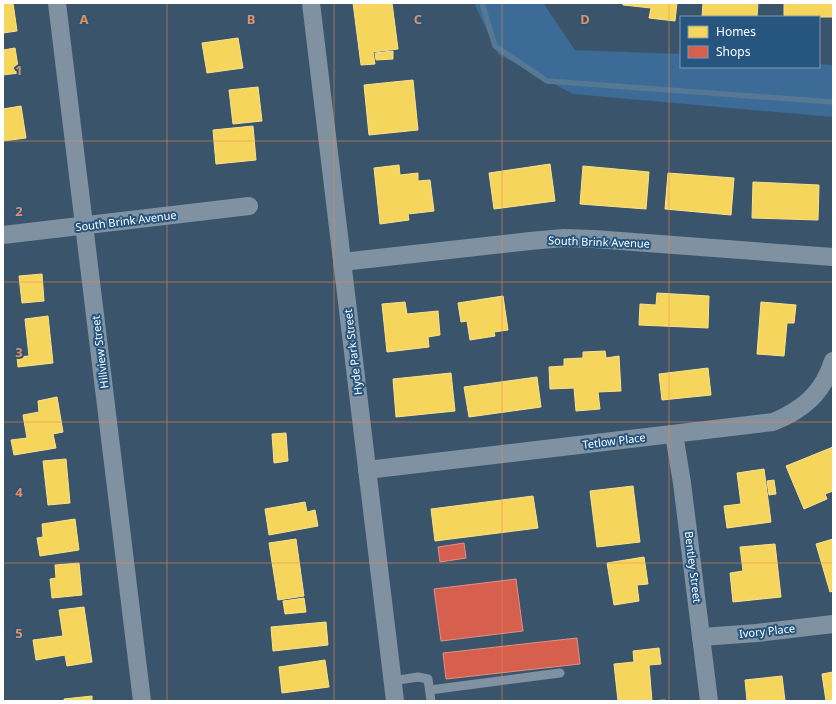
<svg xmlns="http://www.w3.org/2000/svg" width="836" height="704" viewBox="0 0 836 704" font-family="'Noto Sans',sans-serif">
<rect width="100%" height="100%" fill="#3a556b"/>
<path fill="#3b6b96" d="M 474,3 L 543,3 L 575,50 L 681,54 L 681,67 L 819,67 L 819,64 L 833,65 L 833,117 L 573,94 L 498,54 Z"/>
<g fill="#f6d55c" stroke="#f9e28d">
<path d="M 3,3 L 13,3 L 17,31 L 3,33 Z"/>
<path d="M 353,3 L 392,3 L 398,49 L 373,52 L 375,64 L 361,65 Z"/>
<path d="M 623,3 L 677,3 L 675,21 L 649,18 L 651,8 L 623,5 Z"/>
<path d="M 703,3 L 758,3 L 757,17 L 702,17 Z"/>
<rect x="784" y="3" width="49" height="14"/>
<path d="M 238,38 L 243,68 L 207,73 L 202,43 Z"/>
<path d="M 15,48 L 19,73 L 3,75 L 3,50 Z"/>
<path d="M 393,51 L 393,59 L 376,60 L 375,53 Z"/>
<path d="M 413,80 L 418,130 L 369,135 L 364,85 Z"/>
<path d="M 258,87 L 262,121 L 233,124 L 229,90 Z"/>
<path d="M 21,106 L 26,138 L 3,141 L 3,109 Z"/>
<path d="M 253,126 L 256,160 L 216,164 L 213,130 Z"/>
<path d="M 550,164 L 555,201 L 494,209 L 489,173 Z"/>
<path d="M 399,165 L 400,175 L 418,173 L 418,181 L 430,180 L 434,211 L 408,214 L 409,220 L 380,224 L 374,168 Z"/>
<path d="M 583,166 L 649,172 L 646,209 L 580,204 Z"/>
<path d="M 668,173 L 734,178 L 731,215 L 665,209 Z"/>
<path d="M 753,182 L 819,185 L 818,220 L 752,218 Z"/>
<path d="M 42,274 L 44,301 L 22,303 L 19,276 Z"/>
<path d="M 657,293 L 709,296 L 708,328 L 639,325 L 640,304 L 656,305 Z"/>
<path d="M 503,296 L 508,330 L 494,332 L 495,336 L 470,340 L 467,321 L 461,322 L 458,303 Z"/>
<path d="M 405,302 L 407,314 L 438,311 L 440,335 L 428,337 L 429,347 L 387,352 L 382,304 Z"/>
<path d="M 761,302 L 796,305 L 794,323 L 787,323 L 784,356 L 757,354 Z"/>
<path d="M 48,316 L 53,363 L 18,367 L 17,357 L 29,356 L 25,319 Z"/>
<path d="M 605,351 L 606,358 L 619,356 L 621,391 L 598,392 L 600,409 L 576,411 L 574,388 L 550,389 L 549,367 L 564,366 L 564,359 L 583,358 L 583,352 Z"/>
<path d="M 708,368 L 711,395 L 662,400 L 659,374 Z"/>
<path d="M 451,373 L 455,411 L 396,417 L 393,379 Z"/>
<path d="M 537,377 L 541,407 L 469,417 L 464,387 Z"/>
<path d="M 57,397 L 63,432 L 53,434 L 56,448 L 14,455 L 11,440 L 27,438 L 23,415 L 39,412 L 38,401 Z"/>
<path d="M 286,433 L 288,461 L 274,463 L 272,434 Z"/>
<path d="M 833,447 L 833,491 L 825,494 L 827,499 L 804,509 L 786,466 Z"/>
<path d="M 66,459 L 70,503 L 48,505 L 43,461 Z"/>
<path d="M 764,469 L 771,522 L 727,528 L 724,506 L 741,504 L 737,473 Z"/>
<path d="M 774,480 L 776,494 L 769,495 L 767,481 Z"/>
<path d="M 633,486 L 640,542 L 597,547 L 590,491 Z"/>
<path d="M 533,496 L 538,528 L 435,541 L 431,509 Z"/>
<path d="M 305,502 L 307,512 L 315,510 L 318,526 L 269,535 L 265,509 Z"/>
<path d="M 75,519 L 79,550 L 40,556 L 37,538 L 43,537 L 42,524 Z"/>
<path d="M 296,539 L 304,596 L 278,600 L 269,543 Z"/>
<path d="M 833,539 L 833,591 L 830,592 L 816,544 Z"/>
<path d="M 775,544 L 781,597 L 733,602 L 730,573 L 743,571 L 740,547 Z"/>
<path d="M 644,557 L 648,584 L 637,585 L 639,601 L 614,605 L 607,563 Z"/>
<path d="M 79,563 L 82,595 L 52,598 L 50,579 L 56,578 L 55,565 Z"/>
<path d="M 304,598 L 306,612 L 285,614 L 283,601 Z"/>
<path d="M 84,607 L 92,662 L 67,666 L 65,655 L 36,660 L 33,640 L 63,636 L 59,610 Z"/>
<path d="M 326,622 L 328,645 L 273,651 L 271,627 Z"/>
<path d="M 659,648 L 661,664 L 649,665 L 652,701 L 665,700 L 665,701 L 618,701 L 614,664 L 634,662 L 633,651 Z"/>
<path d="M 325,660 L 329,687 L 282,693 L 279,667 Z"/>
<path d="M 833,672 L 833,701 L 826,701 L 822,674 Z"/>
<path d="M 782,676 L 785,701 L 747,701 L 745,680 Z"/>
<path d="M 92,696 L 92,701 L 64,701 L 64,699 Z"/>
</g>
<g fill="#d6604d" stroke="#e29082">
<path d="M 464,543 L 466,558 L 440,562 L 438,547 Z"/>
<path d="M 516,579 L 523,631 L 441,641 L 434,589 Z"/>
<path d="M 577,638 L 580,664 L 446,679 L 443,653 Z"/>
</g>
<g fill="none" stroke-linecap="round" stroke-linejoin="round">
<path stroke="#567894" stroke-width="5.5" d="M 482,3 L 495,46 L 547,81 L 833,102"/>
<g stroke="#8091a1" stroke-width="9">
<path d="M 392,681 L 418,677 L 428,679 L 431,701"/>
<path d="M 430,690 L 560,673"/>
</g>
<g stroke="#8091a1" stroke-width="18">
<path d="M 57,3 L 142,701"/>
<path d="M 311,3 L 395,701"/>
<path d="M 3,235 L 249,206"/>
<path d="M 342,262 L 530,241 L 564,238 L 594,239 L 833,257"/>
<path d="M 674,434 L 682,483 L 709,701"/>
<path d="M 367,470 L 773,422 C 803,410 823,393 833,361"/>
<path d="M 701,637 L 757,633 L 833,624"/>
</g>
</g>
<path fill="none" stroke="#ef8b55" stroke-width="1" stroke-opacity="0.55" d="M 167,3 L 167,701M 334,3 L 334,701M 502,3 L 502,701M 669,3 L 669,701M 3,141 L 833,141M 3,282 L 833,282M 3,422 L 833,422M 3,563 L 833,563"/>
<g text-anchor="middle" stroke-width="4" stroke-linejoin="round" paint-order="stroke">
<g font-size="11" fill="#fff" stroke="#26567f">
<text transform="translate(126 221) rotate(-7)" y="4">South Brink Avenue</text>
<text transform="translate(599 242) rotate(2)" y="4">South Brink Avenue</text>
<text transform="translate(100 352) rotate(-97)" y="4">Hillview Street</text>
<text transform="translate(353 352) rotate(-97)" y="4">Hyde Park Street</text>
<text transform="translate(614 441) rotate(-7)" y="4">Tetlow Place</text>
<text transform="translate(693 567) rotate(83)" y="4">Bentley Street</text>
<text transform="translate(767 631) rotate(-6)" y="4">Ivory Place</text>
</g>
</g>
<g font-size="13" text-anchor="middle" font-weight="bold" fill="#ef8b55" stroke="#26567f" stroke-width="4" stroke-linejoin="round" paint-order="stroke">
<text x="84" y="24">A</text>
<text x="251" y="24">B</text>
<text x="418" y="24">C</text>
<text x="585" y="24">D</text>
<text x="19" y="75">1</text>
<text x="19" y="216">2</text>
<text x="19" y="357">3</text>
<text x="19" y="497">4</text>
<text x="19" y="638">5</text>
</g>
<rect width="836" height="704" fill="none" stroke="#ffffff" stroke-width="8"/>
<rect x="680" y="16" width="140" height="52" fill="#26567f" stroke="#7d9ab2"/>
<rect x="688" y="26" width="20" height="12" fill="#f6d55c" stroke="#7d9ab2"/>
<text x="716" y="36" font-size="12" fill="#ffffff">Homes</text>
<rect x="688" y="46" width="20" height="12" fill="#d6604d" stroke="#7d9ab2"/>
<text x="716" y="56" font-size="12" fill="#ffffff">Shops</text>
</svg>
